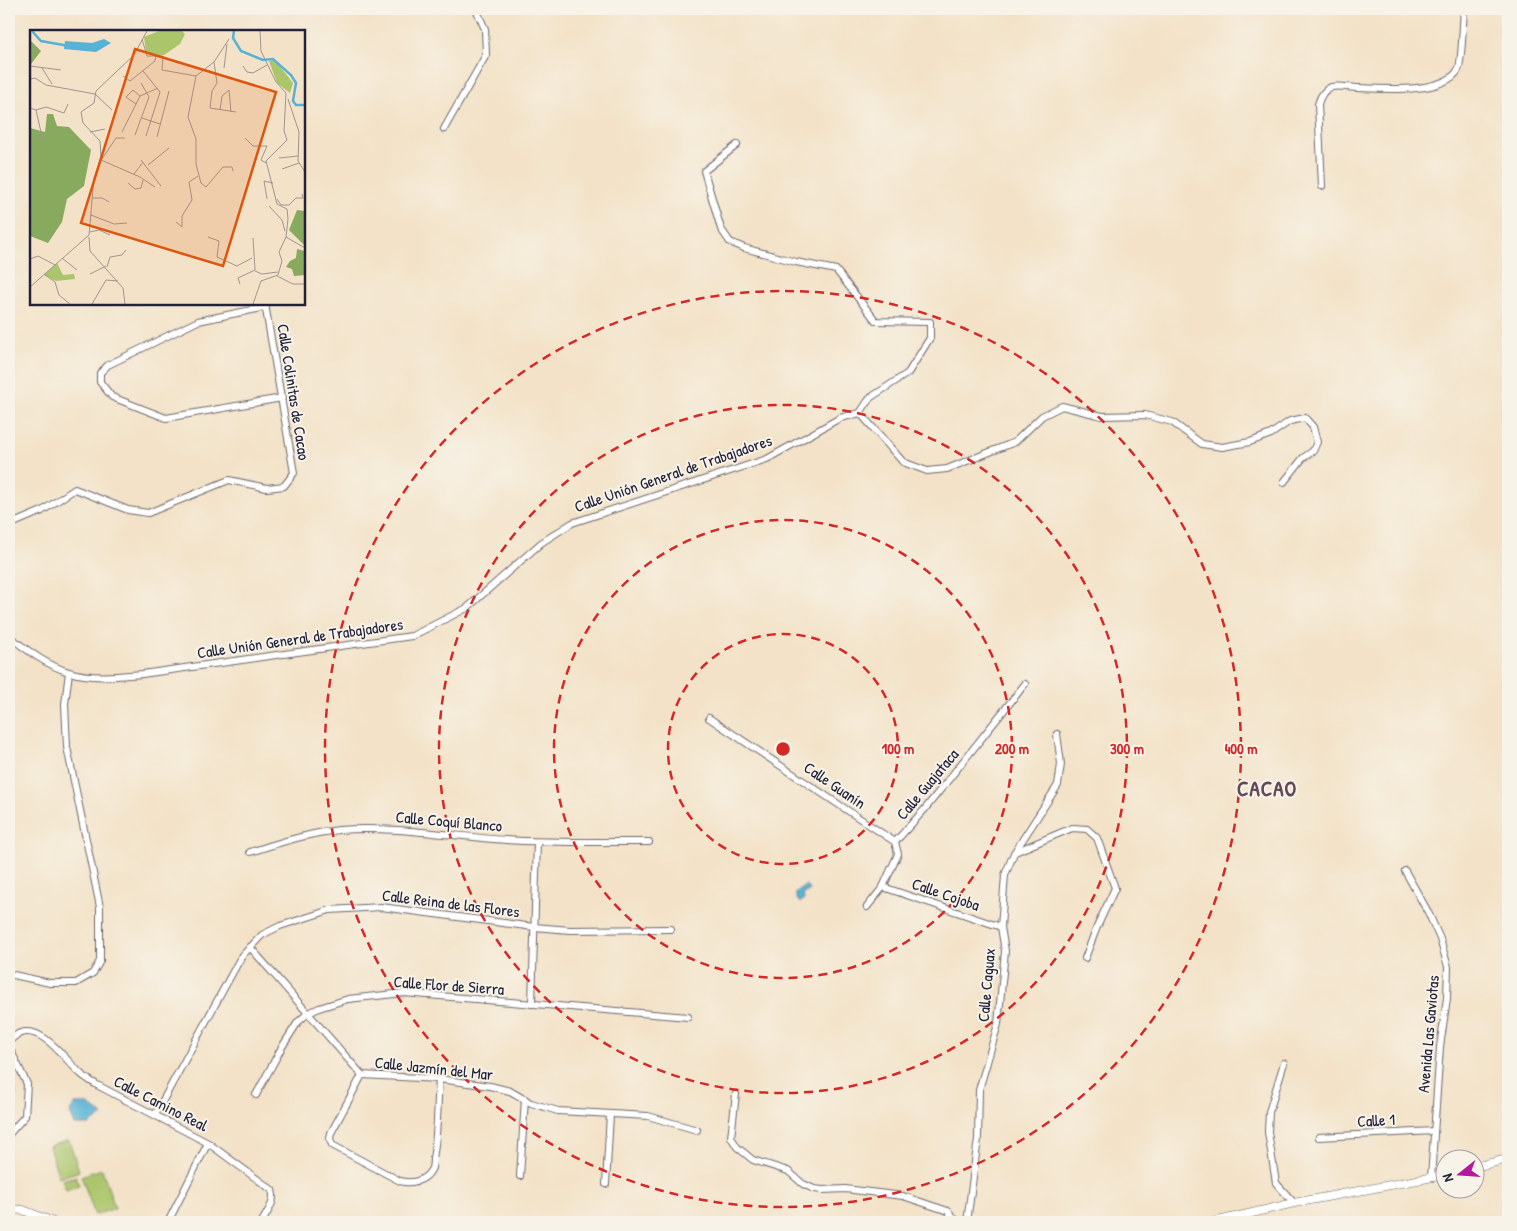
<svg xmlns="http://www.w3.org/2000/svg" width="1517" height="1231" viewBox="0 0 1517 1231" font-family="'Patrick Hand',sans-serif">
<rect width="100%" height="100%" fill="#f7f3e8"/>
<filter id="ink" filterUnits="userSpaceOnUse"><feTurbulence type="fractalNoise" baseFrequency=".02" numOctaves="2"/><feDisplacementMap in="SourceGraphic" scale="10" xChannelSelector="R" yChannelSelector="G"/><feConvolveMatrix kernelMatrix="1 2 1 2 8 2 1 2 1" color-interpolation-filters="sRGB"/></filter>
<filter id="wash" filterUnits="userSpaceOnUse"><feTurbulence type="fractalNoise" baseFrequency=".0096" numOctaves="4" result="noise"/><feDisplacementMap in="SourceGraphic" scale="20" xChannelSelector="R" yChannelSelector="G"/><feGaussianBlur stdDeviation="1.12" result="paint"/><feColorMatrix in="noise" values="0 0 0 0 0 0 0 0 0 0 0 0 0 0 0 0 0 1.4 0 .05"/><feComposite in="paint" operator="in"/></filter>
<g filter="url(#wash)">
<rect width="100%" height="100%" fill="#f3e2c7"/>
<g fill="#abc56a" stroke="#667452">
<path d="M 9,1079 L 16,1093 L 9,1109 Z"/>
<path d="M 69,1140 L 79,1171 L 59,1178 L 49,1146 Z"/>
<path d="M 102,1169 L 115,1208 L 95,1215 L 81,1176 Z"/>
<path d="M 76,1176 L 79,1185 L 66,1190 L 62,1180 Z"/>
</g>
<g fill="#57b2d5" stroke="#3c6a88">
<path d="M 806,885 L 810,890 L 803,894 L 804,899 L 800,903 L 796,897 L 796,893 Z"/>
<path d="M 75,1104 L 87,1104 L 103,1115 L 89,1125 L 75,1125 L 70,1112 Z"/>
</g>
</g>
<g filter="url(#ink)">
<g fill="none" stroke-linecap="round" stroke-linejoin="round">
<defs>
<g id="minor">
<path d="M 444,129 L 486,55 L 485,29 L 476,9"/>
<path d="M 1322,186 L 1318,104 C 1320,97 1323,90 1331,87 C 1339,85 1351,88 1358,88 C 1382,89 1445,94 1458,70 C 1462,64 1463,19 1464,9"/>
<path d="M 266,307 L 198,321 L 108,365 L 100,373 L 100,382 L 112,397 L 166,418 L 282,398"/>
<path d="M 860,413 L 903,462 L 927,471 L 947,469 L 1015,442 L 1042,416 L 1062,406 L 1102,416 L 1145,415 L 1172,422 L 1202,444 L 1222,447 L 1250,442 L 1271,434 L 1290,421 L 1305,418 L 1313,427 L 1317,442 L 1313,451 L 1303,458 L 1284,482"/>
<path d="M 9,525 L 42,511 L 75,489 L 128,510 L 148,513 L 229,480 L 267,488 L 284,486 L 294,473 L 265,304"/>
<path d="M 9,636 C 27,650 46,665 69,672 C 92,679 118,676 142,674 L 412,636 L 467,608 L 541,543 L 572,523 L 767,459 L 840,418 L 860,413 L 870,398 L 908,373 L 930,338 L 930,322 L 876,321 L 836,270 L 796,262 L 744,248 L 730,242 L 721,229 L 704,171 L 737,145"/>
<path d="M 709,718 L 895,842"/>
<path d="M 250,852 C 279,843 309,833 339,830 C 394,826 450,836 505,840 C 553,843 601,842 649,842"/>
<path d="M 1015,852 L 1072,828 L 1087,829 L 1097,838 L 1115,888 L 1097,927 L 1085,958"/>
<path d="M 1405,871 L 1428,912 L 1440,939 L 1448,967 L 1447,998 L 1440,1047 L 1431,1178"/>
<path d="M 883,887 L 1001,927"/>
<path d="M 867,907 L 883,887 L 898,854 L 895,842 L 925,809 L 1025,684"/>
<path d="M 250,947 L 362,1075 L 439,1079 L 490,1086 L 510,1091 L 531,1103 L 558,1111 L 648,1116 L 697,1130"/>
<path d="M 9,974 L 50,983 L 76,983 L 93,973 L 100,961 L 100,907 L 67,747 L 65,704 L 69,672"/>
<path d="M 532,1004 L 537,842"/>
<path d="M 9,1041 C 12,1039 15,1036 18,1034 C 42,1023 66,1061 81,1074 C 85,1078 91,1081 97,1085 L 208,1143 L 272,1190 C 276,1202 267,1212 262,1222"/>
<path d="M 9,1047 L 27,1084 L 25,1116 L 9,1134"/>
<path d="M 1284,1063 L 1269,1112 L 1268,1132 L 1276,1183 L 1294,1203"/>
<path d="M 362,1075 L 331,1133 L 330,1139 L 332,1145 L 400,1181 C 412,1184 425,1181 431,1170 C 433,1167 433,1162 433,1158 C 438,1133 437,1106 439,1079"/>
<path d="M 736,1094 L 731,1137 L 737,1147 L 753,1160 L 788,1171 L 803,1184 L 814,1189 L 823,1190 L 845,1189 L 903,1196 L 948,1211 L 957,1222"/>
<path d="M 256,1095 L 282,1047 L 298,1022 L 307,1014 L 319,1008 L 348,999 L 404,993 L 688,1017"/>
<path d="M 155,1115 L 241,957 L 262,935 L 280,926 L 330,910 L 381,907 L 534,927 L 570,930 L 671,929"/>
<path d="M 1319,1137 L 1434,1131"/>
<path d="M 520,1176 L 525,1099"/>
<path d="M 606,1184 L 610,1114"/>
<path d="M 168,1222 L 208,1143"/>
<path d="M 967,1222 L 978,1139 L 979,1090 L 998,1024 L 1005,951 L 1001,927 L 1005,875 L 1014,853 L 1058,785 L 1061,764 L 1057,734"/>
</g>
<g id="tertiary">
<path d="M 1474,1167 L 1508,1159"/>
<path d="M 9,1209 L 23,1210 L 53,1222"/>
<path d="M 1214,1222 L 1294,1203 L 1444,1175"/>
</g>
</defs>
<use href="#minor" stroke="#6b656c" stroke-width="8"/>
<use href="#tertiary" stroke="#6b656c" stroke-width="9"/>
<use href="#minor" stroke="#fff" stroke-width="6"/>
<use href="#tertiary" stroke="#fff" stroke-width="8"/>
</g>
</g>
<g fill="none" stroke="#d62828" stroke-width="2.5" stroke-dasharray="9 6">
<circle cx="783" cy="749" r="115"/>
<circle cx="783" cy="749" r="229"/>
<circle cx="783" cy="749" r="344"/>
<circle cx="783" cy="749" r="458"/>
</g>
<g text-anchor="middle" stroke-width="4" stroke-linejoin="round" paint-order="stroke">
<g font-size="16" fill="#22223b" stroke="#f7f3e8">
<text transform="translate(294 392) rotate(81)" y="6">Calle Colinitas de Cacao</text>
<text transform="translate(673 473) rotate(-19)" y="6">Calle Unión General de Trabajadores</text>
<text transform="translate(300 638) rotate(-8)" y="6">Calle Unión General de Trabajadores</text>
<text transform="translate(927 784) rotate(-50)" y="6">Calle Guajataca</text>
<text transform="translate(835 785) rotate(34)" y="6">Calle Guanín</text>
<text transform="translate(449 821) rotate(5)" y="6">Calle Coquí Blanco</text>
<text transform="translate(946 894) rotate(19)" y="6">Calle Cojoba</text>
<text transform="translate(451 903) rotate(7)" y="6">Calle Reina de las Flores</text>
<text transform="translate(449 985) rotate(4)" y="6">Calle Flor de Sierra</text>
<text transform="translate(986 985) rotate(-85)" y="6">Calle Caguax</text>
<text transform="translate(1428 1034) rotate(-85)" y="6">Avenida Las Gaviotas</text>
<text transform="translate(434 1068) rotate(6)" y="6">Calle Jazmín del Mar</text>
<text transform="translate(161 1103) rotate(27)" y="6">Calle Camino Real</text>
<text transform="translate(1376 1120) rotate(-3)" y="6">Calle 1</text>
</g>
<g font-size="21" font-weight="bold" letter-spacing="1" fill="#644858" stroke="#f7f3e8">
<text x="1267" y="796">CACAO</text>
</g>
</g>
<g transform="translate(30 30)">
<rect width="275" height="275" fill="#f3e2c7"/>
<path d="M 129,1 L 152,1 L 155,4 L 150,14 L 134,25 L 120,25 L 116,22 L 114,7 ZM 245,30 L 263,53 L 260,63 L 247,53 L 239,31 ZM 27,233 L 33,245 L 44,244 L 45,249 L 26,251 L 14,245 Z" fill="#abc56a"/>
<path d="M 0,10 L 11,21 L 1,34 L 0,34 ZM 17,84 L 23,84 L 27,96 L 39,97 L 61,120 L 54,156 L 37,169 L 32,192 L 18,213 L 0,206 L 0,98 L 15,102 ZM 267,180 L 275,181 L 275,216 L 259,200 ZM 267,219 L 275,221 L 275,245 L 264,246 L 262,239 L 256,237 L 260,231 L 266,228 Z" fill="#88aa5e"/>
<path d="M 74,9 L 81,13 L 66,22 L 34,19 L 35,11 L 62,13 Z" fill="#57b2d5"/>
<path fill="none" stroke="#57b2d5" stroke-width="2.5" d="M 2,1 L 11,11 L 39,16M 204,1 L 203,8 L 211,21 L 233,30 L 243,29 L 261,45 L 266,53 L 263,71 L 266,75 L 275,75"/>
<path fill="none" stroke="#9f958f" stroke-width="1" d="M 112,9 L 117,26 L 133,26 L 132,40 L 166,46M 199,9 L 184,32 L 166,46 L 158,87 L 166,109 L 166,134 L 171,153 L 176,157 L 193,137 L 202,137 L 203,141M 184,32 L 187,53 L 182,61 L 180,78 L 206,82M 0,36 L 31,40M 213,36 L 217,42 L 223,43 L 237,35M 12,38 L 22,54M 194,38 L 197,14M 113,41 L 130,62 L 116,106M 93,46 L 100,51 L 125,31 L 126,26M 0,49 L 5,48 L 16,55 L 65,64M 65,64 L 82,80M 258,69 L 269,102 L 268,131 L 275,142M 106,74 L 96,67 L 103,60 L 110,66M 0,78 L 6,80 L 16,77 L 34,83 L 38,74M 6,80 L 13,111M 190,80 L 192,66 L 199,60 L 201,82M 112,88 L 130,94M 60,102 L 75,99M 92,102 L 110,66 L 128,58M 105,105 L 119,67 L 111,53M 127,107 L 139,61M 215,108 L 223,116 L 237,116 L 231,130 L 236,133M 249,128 L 268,126M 72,129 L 86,108 L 95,108M 71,130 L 110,147 L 125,157M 111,130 L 131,156M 118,135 L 139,118M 252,139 L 269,133M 104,144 L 113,132M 98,153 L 105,159 L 111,158 L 113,150M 63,168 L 72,168 L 79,172M 237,169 L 234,151 L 243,153M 247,169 L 251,175 L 259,175 L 266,168 L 273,168 L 272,164M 239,176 L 252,190 L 255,201M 61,185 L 84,194 L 97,193M 146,192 L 152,197 L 152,186 L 162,170 L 159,152 L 168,146M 60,202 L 69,200 L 80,205M 59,207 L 60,221 L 93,258 L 95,274M 178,207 L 189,211 L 187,227 L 207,236 L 222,228M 256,207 L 275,218M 223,208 L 225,240M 32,228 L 47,240M 0,229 L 8,226 L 25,235M 77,237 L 80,227 L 92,225 L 96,220M 225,241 L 232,244 L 248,242M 14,244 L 25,252 L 29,265 L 40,274M 60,244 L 76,236M 247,246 L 263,254 L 275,254M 210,254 L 208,248 L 225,240M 0,257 L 59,205 L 64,148 L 71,127 L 70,111 L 53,93 L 51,82 L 64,73 L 66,61 L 104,25 L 117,1M 62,274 L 76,250 L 88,251M 223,274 L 231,251 L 248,245 L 252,231 L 249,222 L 256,207 L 258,189 L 257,179 L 247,174 L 236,131 L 257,110 L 254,101 L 256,63 L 246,52 L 231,21 L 230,1"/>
<path fill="#de560e" fill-opacity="0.15" stroke="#de560e" stroke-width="2.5" d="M 105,19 L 246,62 L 193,236 L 51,193 Z"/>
<rect width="275" height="275" fill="none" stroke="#22223b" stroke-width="2.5"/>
</g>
<circle cx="783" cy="749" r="8" fill="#d62828" stroke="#f7f3e8" stroke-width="2.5"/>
<g font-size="15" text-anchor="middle" font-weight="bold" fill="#d62828" stroke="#f7f3e8" stroke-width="4" stroke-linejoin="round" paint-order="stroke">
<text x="898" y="754">100 m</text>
<text x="1012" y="754">200 m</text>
<text x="1127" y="754">300 m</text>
<text x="1241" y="754">400 m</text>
</g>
<rect width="1517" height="1231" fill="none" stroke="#f7f3e8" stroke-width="30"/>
<g transform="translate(1460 1174) rotate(253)"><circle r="24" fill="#f7f3e8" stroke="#a29fa3"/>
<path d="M0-4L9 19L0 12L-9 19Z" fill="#b5179e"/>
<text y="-8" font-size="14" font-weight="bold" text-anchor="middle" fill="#22223b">N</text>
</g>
</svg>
